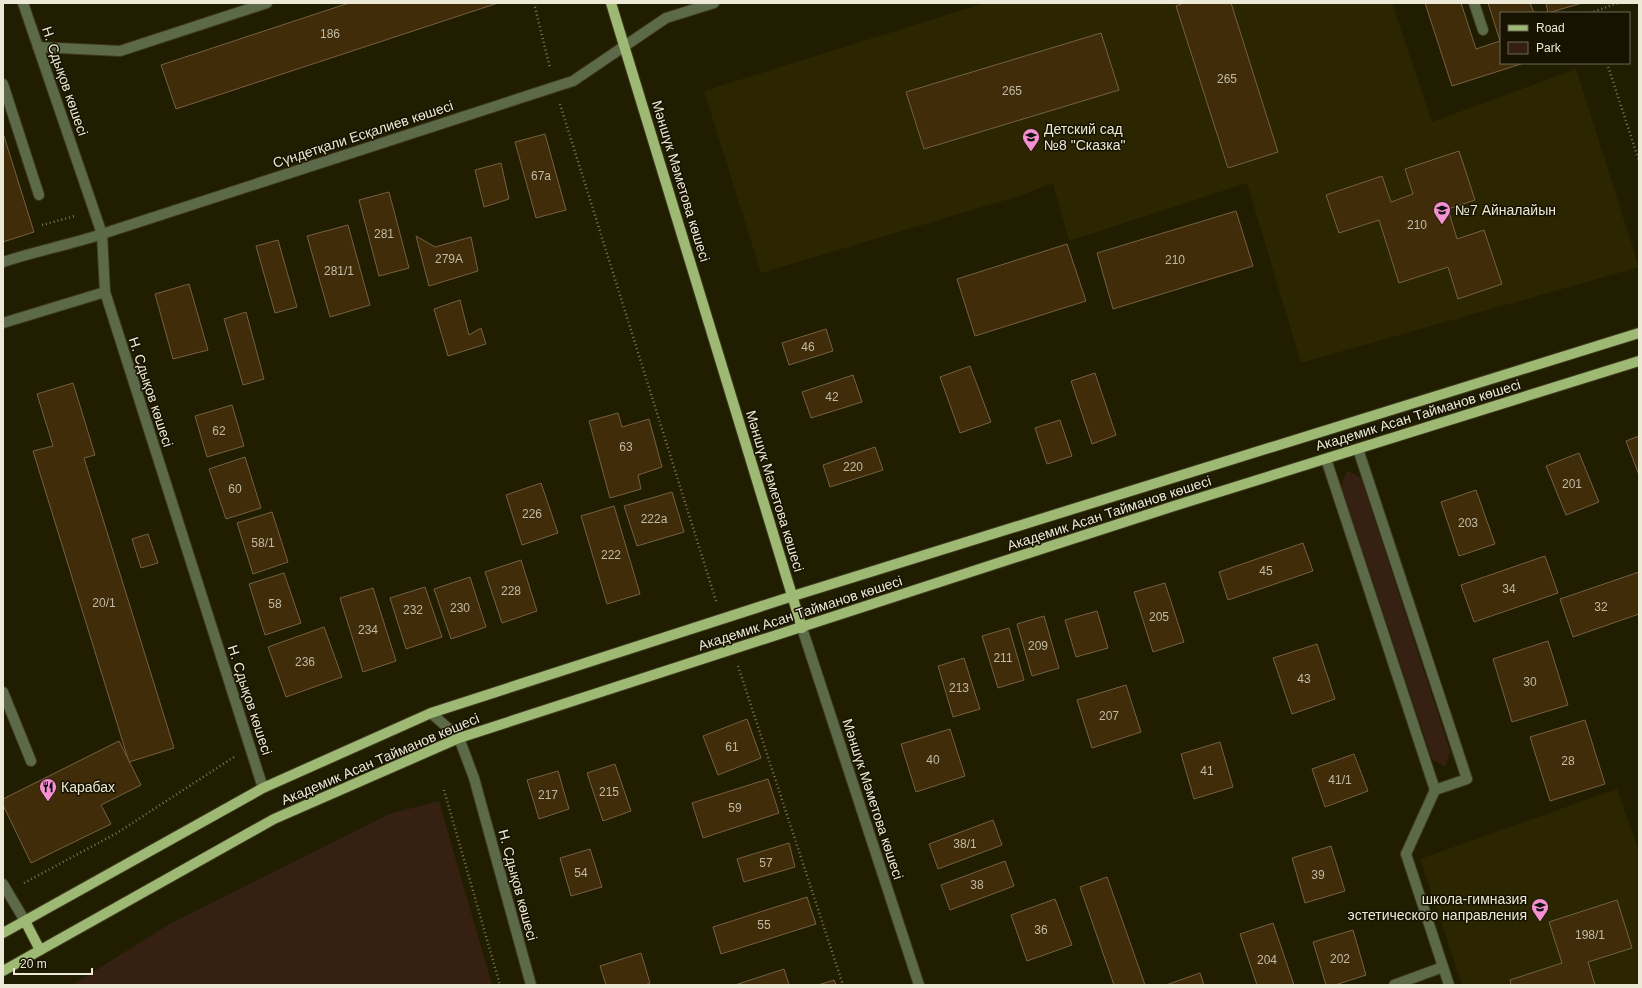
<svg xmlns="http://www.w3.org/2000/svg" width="1642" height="988" viewBox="0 0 1642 988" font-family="Arial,sans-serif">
<rect width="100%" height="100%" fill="#211d00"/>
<g fill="#2b2600">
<path d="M 985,3 L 1392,3 L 1432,122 L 1576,69 L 1639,267 L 1301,363 L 1247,183 L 1069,241 L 1053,183 L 1019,196 L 761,273 L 704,91 Z"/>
<path d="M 1617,789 L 1639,852 L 1639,985 L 1462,985 L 1420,859 Z"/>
</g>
<g fill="#352012">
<path d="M 1347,471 L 1361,478 L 1450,751 L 1445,767 L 1432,759 L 1341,485 Z"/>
<path d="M 439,801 L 492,985 L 72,985 L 168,925 L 389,814 Z"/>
</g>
<g fill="#402c09" stroke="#746144">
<path d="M 349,3 L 498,3 L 176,109 L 161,65 Z"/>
<path d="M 1184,3 L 1231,3 L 1278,152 L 1228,168 L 1176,6 Z"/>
<path d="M 1425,3 L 1461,3 L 1476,49 L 1500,41 L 1488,3 L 1530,3 L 1534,13 L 1501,13 L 1501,63 L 1524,63 L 1452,86 Z"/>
<path d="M 1546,3 L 1582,3 L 1548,13 Z"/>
<path d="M 1101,33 L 1119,90 L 924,149 L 906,92 Z"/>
<path d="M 3,133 L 34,232 L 3,242 Z"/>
<path d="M 545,134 L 566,210 L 536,218 L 515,142 Z"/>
<path d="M 1459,151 L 1475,200 L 1448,209 L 1457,239 L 1484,230 L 1502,284 L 1458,299 L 1448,267 L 1399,283 L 1379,220 L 1339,233 L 1326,195 L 1382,176 L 1391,202 L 1413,194 L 1405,169 Z"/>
<path d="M 501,163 L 509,199 L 484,207 L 475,170 Z"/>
<path d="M 389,192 L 409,268 L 379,276 L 359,200 Z"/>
<path d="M 1236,211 L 1253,266 L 1113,309 L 1097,253 Z"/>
<path d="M 348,225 L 370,305 L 330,317 L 307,236 Z"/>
<path d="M 416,236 L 435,247 L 471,237 L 478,271 L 429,286 Z"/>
<path d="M 278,240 L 297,307 L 275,313 L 256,246 Z"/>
<path d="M 1067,244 L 1086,301 L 975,336 L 957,279 Z"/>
<path d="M 189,284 L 208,350 L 173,359 L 155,294 Z"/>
<path d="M 460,300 L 469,335 L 481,328 L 486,344 L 448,356 L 434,309 Z"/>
<path d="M 246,312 L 264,379 L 243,385 L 224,319 Z"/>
<path d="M 826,329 L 833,351 L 789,365 L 782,343 Z"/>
<path d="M 970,366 L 991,422 L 960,433 L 940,377 Z"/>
<path d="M 1095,373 L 1116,435 L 1092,444 L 1071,381 Z"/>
<path d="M 853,375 L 862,402 L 811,418 L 802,392 Z"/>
<path d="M 73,383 L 95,455 L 84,458 L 174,748 L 129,762 L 33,451 L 53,446 L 37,394 Z"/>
<path d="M 232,405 L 244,446 L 207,457 L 195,416 Z"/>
<path d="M 618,413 L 622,427 L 649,419 L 662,467 L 638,475 L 641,489 L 610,498 L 589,421 Z"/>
<path d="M 1060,420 L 1072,456 L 1047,464 L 1035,428 Z"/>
<path d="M 1639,436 L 1639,475 L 1626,441 Z"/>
<path d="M 875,447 L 883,470 L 830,487 L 823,465 Z"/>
<path d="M 1579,453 L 1599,502 L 1566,515 L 1546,466 Z"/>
<path d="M 245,457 L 261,508 L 226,519 L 209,469 Z"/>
<path d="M 541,483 L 558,533 L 522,545 L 506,495 Z"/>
<path d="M 1476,490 L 1495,544 L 1459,556 L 1441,502 Z"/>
<path d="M 672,492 L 684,532 L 637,546 L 624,506 Z"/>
<path d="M 614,506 L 640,594 L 607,604 L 581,516 Z"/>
<path d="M 272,512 L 288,562 L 253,574 L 237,523 Z"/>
<path d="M 148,534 L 158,563 L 141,568 L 132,539 Z"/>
<path d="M 1303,543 L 1313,571 L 1228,600 L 1219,572 Z"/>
<path d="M 1545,556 L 1558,593 L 1474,622 L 1461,585 Z"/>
<path d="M 521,560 L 537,611 L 502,623 L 485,572 Z"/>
<path d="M 1639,572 L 1639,614 L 1573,637 L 1560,599 Z"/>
<path d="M 284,573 L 301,623 L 265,635 L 249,584 Z"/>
<path d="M 470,577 L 486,627 L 451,639 L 434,589 Z"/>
<path d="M 1165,583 L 1184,642 L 1153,652 L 1134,592 Z"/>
<path d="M 425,587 L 442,637 L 406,649 L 390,598 Z"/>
<path d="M 373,588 L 396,661 L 363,672 L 340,598 Z"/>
<path d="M 1097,611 L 1108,648 L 1076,657 L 1065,620 Z"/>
<path d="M 1044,616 L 1059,668 L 1032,676 L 1017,624 Z"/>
<path d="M 324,627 L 342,677 L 286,697 L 268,647 Z"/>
<path d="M 1009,628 L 1024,680 L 998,688 L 982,636 Z"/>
<path d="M 1548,641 L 1568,705 L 1512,722 L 1493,659 Z"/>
<path d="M 1317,644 L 1335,699 L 1292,714 L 1273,658 Z"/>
<path d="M 964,658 L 980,709 L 953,717 L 938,666 Z"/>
<path d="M 1126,685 L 1141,732 L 1092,748 L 1077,700 Z"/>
<path d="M 747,719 L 761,758 L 718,775 L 703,736 Z"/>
<path d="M 1585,720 L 1605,784 L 1550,801 L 1530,737 Z"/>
<path d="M 950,729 L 965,776 L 916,792 L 901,744 Z"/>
<path d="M 119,741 L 141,785 L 101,805 L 111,824 L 31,863 L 3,805 L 3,799 Z"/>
<path d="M 1220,742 L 1233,787 L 1194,799 L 1181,754 Z"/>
<path d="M 1354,754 L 1368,791 L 1325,807 L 1312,769 Z"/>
<path d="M 615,764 L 631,811 L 603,821 L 587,773 Z"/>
<path d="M 558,771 L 569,809 L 539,819 L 527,780 Z"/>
<path d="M 768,779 L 779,813 L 703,838 L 692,803 Z"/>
<path d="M 993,820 L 1002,845 L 938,869 L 929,844 Z"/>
<path d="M 789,843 L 795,867 L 744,882 L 737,859 Z"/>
<path d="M 1331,846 L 1345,891 L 1305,903 L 1292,858 Z"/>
<path d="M 590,849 L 602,887 L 571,896 L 560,858 Z"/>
<path d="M 1005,861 L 1014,886 L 950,910 L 941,885 Z"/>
<path d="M 1107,877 L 1145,985 L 1114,985 L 1080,887 Z"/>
<path d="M 807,897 L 816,924 L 721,954 L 713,927 Z"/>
<path d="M 1055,899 L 1072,945 L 1027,961 L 1011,915 Z"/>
<path d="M 1617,900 L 1632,948 L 1588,962 L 1595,985 L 1511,985 L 1510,980 L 1562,963 L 1549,922 Z"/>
<path d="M 1273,923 L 1294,985 L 1257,985 L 1240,934 Z"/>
<path d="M 1353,930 L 1366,975 L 1335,985 L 1326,985 L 1313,942 Z"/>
<path d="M 641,953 L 650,983 L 645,985 L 606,985 L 600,966 Z"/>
<path d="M 784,969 L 789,985 L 735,985 Z"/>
<path d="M 1200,973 L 1204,985 L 1166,985 Z"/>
<path d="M 834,980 L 836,985 L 818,985 Z"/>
</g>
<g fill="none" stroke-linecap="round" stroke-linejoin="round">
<defs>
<g id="service">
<path d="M 1474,3 L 1483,30"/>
<path d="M 38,47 L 120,51 L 267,3"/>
<path d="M 3,84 L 39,195"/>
<path d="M 3,262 C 36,251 69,245 102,234"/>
<path d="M 3,323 L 105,292"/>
<path d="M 1326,459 L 1435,790 L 1467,779 L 1358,449"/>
<path d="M 3,692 L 31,761"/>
<path d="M 1406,854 L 1435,790"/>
<path d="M 3,884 L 25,921"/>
<path d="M 1394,985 L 1443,967"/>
</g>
<g id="minor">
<path d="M 23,3 L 102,234 L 105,292 L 263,788"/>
<path d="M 102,234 L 573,81 L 666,18 L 714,3"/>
<path d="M 802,628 L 919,985"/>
<path d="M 431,713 L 459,738 L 474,778 L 531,985"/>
<path d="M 1406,854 L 1449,985"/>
</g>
<g id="primary">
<path d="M 611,3 L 802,628"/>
<path d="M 25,921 L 40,950"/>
<path d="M 3,933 L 263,788 L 431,713 L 793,596 L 1639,333"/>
<path d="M 3,971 L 274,819 L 459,738 L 1174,506 L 1639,361"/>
</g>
</defs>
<use href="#service" stroke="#3d3a1e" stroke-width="12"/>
<use href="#minor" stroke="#3d3a1e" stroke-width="12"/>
<use href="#primary" stroke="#3d3a1e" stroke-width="12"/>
<g stroke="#7b7860" stroke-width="2.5" stroke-dasharray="1 3" stroke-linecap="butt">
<path d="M 534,3 L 550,68"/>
<path d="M 1590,13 L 1618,3"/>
<path d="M 1607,63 L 1639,161"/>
<path d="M 560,104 L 716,601"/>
<path d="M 42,225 L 75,216"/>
<path d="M 738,666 L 843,985"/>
<path d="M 444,790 L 500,985"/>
<path d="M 24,883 L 117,833 L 234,757"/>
</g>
<use href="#service" stroke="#5d6a49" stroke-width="10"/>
<use href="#minor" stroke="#5d6a49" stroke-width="10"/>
<use href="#primary" stroke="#9eb973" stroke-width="10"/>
</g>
<defs>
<symbol id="school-pin" viewBox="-11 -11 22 30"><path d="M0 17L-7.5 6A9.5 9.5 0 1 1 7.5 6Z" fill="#f590d1" stroke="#171300"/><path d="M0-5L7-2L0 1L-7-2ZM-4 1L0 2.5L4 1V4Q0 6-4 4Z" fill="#111"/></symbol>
<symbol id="restaurant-pin" viewBox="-11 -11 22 30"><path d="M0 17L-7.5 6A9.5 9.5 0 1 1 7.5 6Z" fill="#f590d1" stroke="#171300"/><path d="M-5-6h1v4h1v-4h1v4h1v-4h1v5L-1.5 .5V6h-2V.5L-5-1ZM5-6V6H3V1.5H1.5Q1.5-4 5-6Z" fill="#111"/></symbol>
</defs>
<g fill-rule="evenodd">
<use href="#school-pin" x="1021" y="127" width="20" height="27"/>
<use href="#school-pin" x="1432" y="200" width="20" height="27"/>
<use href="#restaurant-pin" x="38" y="777" width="20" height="27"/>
<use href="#school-pin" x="1530" y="897" width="20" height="27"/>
</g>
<g text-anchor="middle" stroke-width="3" stroke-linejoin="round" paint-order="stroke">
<g font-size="12" fill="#c1baa4">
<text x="330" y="38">186</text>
<text x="1227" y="83">265</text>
<text x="1012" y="95">265</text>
<text x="541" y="180">67а</text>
<text x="1417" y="229">210</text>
<text x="384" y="238">281</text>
<text x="449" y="263">279А</text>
<text x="1175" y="264">210</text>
<text x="339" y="275">281/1</text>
<text x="808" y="351">46</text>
<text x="832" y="401">42</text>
<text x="219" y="435">62</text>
<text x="626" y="451">63</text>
<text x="853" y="471">220</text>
<text x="1572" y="488">201</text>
<text x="235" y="493">60</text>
<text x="532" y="518">226</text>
<text x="654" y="523">222а</text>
<text x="1468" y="527">203</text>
<text x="263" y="547">58/1</text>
<text x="611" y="559">222</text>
<text x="1266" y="575">45</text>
<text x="1509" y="593">34</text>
<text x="511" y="595">228</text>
<text x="104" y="607">20/1</text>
<text x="275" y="608">58</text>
<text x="1601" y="611">32</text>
<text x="460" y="612">230</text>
<text x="413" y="614">232</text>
<text x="1159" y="621">205</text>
<text x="368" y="634">234</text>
<text x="1038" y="650">209</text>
<text x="1003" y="662">211</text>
<text x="305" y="666">236</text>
<text x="1304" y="683">43</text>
<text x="1530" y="686">30</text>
<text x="959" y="692">213</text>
<text x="1109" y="720">207</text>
<text x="732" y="751">61</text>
<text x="933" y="764">40</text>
<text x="1568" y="765">28</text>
<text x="1207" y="775">41</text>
<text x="1340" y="784">41/1</text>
<text x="609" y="796">215</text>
<text x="548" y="799">217</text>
<text x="735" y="812">59</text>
<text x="965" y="848">38/1</text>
<text x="766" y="867">57</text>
<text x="581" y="877">54</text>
<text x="1318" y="879">39</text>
<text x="977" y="889">38</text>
<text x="764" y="929">55</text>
<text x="1041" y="934">36</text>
<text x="1590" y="939">198/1</text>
<text x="1340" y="963">202</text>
<text x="1267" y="964">204</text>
</g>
<g font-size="14" fill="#ecead7" stroke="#171300">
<text transform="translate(65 81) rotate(71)" y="5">Н. Сдықов көшесі</text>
<text transform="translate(363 134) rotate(-18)" y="5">Сүндетқали Есқалиев көшесі</text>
<text transform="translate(681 181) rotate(73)" y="5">Мәншүк Мәметова көшесі</text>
<text transform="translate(151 392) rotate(72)" y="5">Н. Сдықов көшесі</text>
<text transform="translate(1418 415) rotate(-17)" y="5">Академик Асан Тайманов көшесі</text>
<text transform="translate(775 491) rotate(73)" y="5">Мәншүк Мәметова көшесі</text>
<text transform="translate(1109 513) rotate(-18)" y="5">Академик Асан Тайманов көшесі</text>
<text transform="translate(800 613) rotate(-18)" y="5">Академик Асан Тайманов көшесі</text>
<text transform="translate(250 700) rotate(72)" y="5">Н. Сдықов көшесі</text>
<text transform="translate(380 759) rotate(-23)" y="5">Академик Асан Тайманов көшесі</text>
<text transform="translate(873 799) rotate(72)" y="5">Мәншүк Мәметова көшесі</text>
<text transform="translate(518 885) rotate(75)" y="5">Н. Сдықов көшесі</text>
</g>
<g font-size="14" fill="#ecead7" stroke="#171300" text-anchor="start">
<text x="1044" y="134">Детский сад<tspan x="1044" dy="16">№8 "Сказка"</tspan></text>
<text x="1455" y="215">№7 Айналайын</text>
<text x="61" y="792">Карабах</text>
<text x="1527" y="904" text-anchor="end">школа-гимназия<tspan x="1527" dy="16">эстетического направления</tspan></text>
</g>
</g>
<rect width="1642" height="988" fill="none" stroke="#ecead7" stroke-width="8"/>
<rect x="1500" y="12" width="130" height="52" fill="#171300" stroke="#6c6956"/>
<rect x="1508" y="25" width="20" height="6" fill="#9eb973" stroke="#6c6956"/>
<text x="1536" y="32" font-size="12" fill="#ecead7">Road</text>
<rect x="1508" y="42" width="20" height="12" fill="#352012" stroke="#6c6956"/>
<text x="1536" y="52" font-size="12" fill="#ecead7">Park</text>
<path d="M14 968v6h78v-6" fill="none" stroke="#ecead7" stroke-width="2"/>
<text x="20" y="968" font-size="12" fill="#ecead7" stroke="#171300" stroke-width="3" paint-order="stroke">20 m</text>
</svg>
